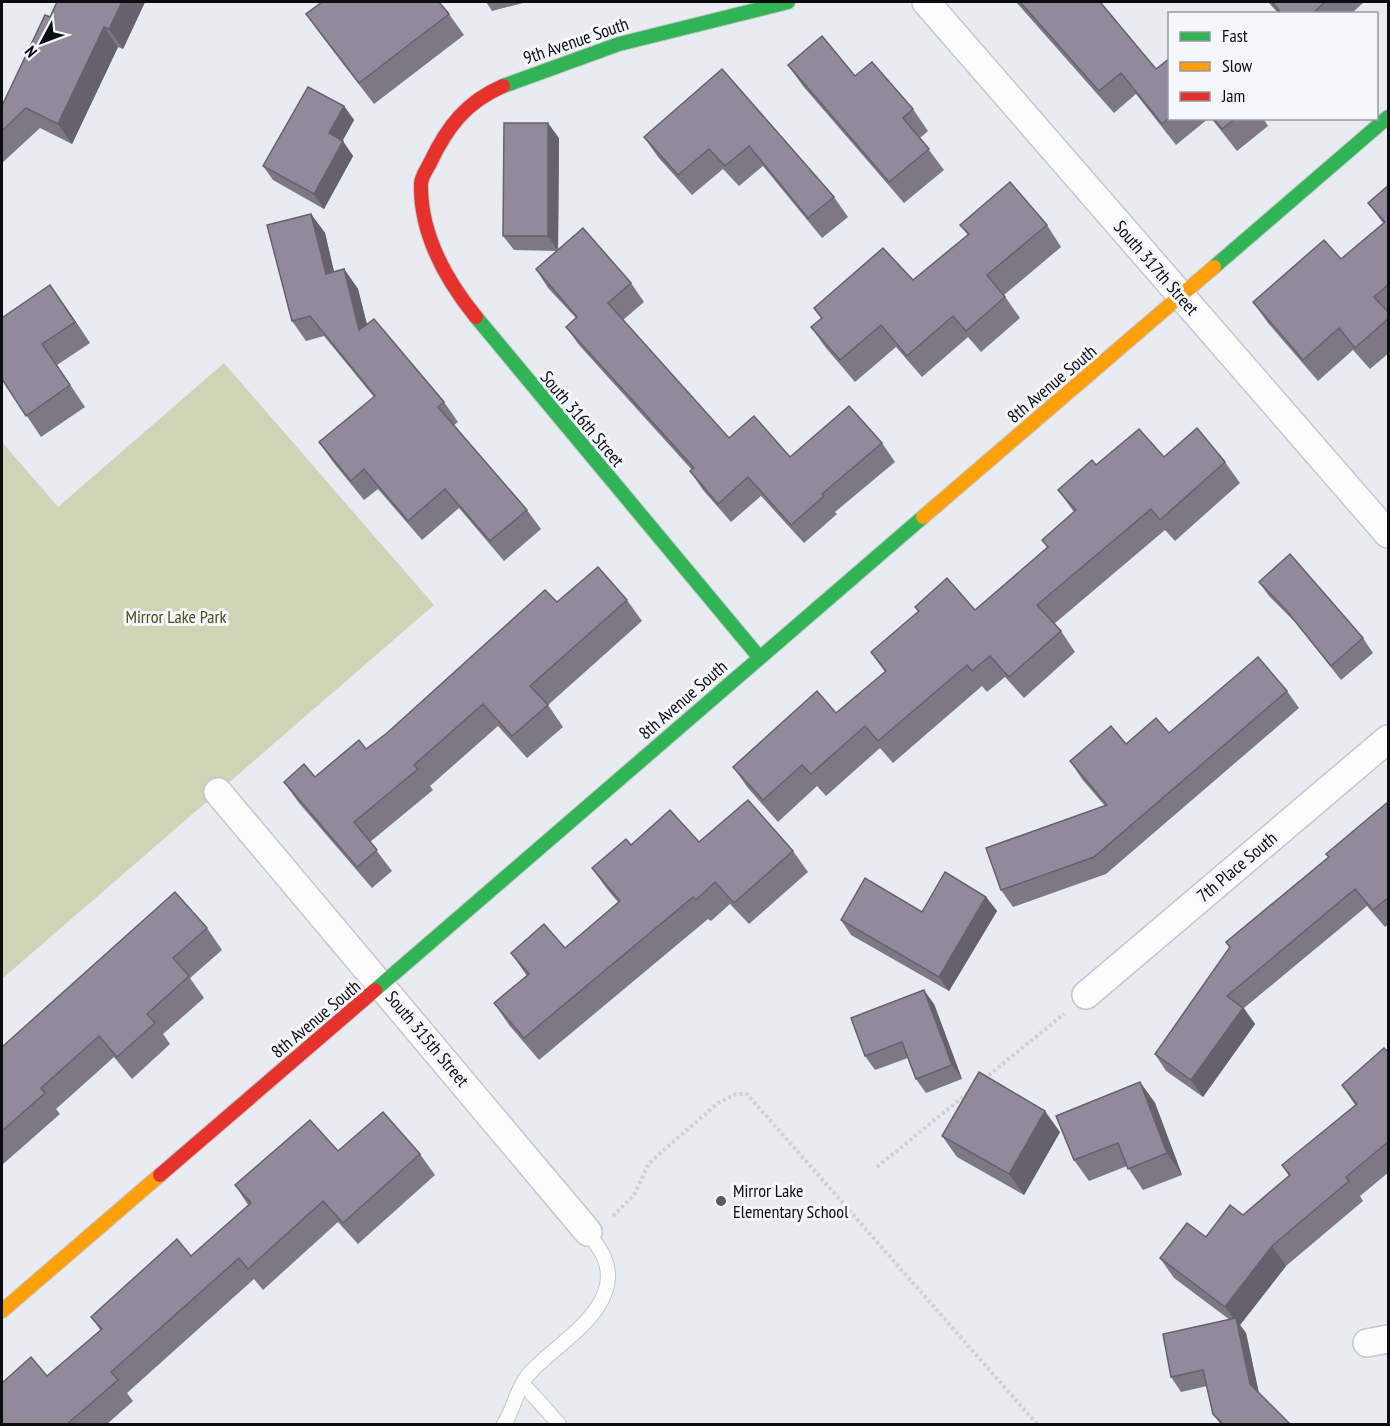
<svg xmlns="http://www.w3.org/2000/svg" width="1390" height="1426" viewBox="0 0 1390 1426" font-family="'PT Sans Narrow',sans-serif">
<rect width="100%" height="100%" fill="#e8ebf1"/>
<path fill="#ccd6b6" d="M 224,363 L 434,605 L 2,979 L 2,442 L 58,507 Z"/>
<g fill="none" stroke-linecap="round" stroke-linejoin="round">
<defs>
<g id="lane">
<path d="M 523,1384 L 559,1424"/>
<path d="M 504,1424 C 514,1409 516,1390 528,1375 C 554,1344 628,1307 603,1255 C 599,1247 593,1240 588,1232"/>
</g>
<g id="street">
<path d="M 926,2 L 1388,534"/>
<path d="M 218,792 L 588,1232"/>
<path d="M 1086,995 L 1388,739"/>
<path d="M 1367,1343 L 1388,1339"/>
</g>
<g id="fast">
<path d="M 503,86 L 619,44 L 788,2"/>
<path d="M 1214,267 L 1388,117"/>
<path d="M 476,317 L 759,657"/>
<path d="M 375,990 L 923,517"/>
</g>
<g id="slow">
<path d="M 923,517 L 1214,267"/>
<path d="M 2,1311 L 160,1175"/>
</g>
<g id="jam">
<path d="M 476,317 C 446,280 420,233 421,184 C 421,177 427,169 430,163 C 447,127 466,102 503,86"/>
<path d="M 160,1175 L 375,990"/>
</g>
</defs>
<use href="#lane" stroke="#c4c6ca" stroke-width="16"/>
<use href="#street" stroke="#c4c6ca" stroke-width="30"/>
<use href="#fast" stroke="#c4c6ca" stroke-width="16"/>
<use href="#slow" stroke="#c4c6ca" stroke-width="16"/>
<use href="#jam" stroke="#c4c6ca" stroke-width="16"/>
<g stroke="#cfd1d2" stroke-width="4" stroke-dasharray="3 3" stroke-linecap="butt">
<path d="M 984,1079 L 1064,1014"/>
<path d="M 877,1167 L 969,1092"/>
<path d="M 613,1216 L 634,1195 L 649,1163 L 718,1103 L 736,1094 L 747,1094 L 1037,1424"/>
</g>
<use href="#lane" stroke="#fcfcfd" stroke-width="14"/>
<use href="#street" stroke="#fcfcfd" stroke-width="27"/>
<use href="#fast" stroke="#30b455" stroke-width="14"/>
<use href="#slow" stroke="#ff9f0a" stroke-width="14"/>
<use href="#jam" stroke="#e5322d" stroke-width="14"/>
</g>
<g fill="#7e7784">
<path d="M 145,2 L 123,49 L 118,47 L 72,144 L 40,128 L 2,163 L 2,106 L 50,17 Z"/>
<path d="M 486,2 L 527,2 L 492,11 Z"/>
<path d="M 1016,2 L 1100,2 L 1156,69 L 1170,58 L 1170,118 L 1209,118 L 1176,145 L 1136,94 L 1114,113 Z"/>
<path d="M 1268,2 L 1364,2 L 1351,14 L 1279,14 Z"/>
<path d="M 306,14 L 449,14 L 464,35 L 374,104 L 321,35 Z"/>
<path d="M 788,65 L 855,76 L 913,109 L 928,131 L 920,138 L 944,170 L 904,203 L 803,86 Z"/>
<path d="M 722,69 L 834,197 L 848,217 L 822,238 L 763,166 L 739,186 L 723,169 L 692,195 L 658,157 L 644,137 Z"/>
<path d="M 344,106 L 354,120 L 342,141 L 353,156 L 324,209 L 273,180 L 263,166 Z"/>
<path d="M 1211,118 L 1263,118 L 1268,126 L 1237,151 Z"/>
<path d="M 559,138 L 558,250 L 631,283 L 644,302 L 623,320 L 729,438 L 790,457 L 882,443 L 895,462 L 835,512 L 837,514 L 804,543 L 761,496 L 731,522 L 703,490 L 690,471 L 692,470 L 579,345 L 566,327 L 576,318 L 548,288 L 536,269 L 557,251 L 514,250 L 503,236 Z"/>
<path d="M 1389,185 L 1389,353 L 1370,369 L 1353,350 L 1318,381 L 1268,323 L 1253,302 L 1341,259 L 1383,223 L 1368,203 Z"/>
<path d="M 311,214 L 325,233 L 334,272 L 344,269 L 358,289 L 367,324 L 444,402 L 458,422 L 454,425 L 527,510 L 541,529 L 504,561 L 459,508 L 422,540 L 378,489 L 364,500 L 333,462 L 319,442 L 374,397 L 324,336 L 306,341 L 292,321 Z"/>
<path d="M 960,225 L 1047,225 L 1061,247 L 1004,295 L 1020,318 L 981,352 L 968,337 L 922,377 L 896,347 L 855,382 L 826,348 L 811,327 L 821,318 L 814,308 L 913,280 L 968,235 Z"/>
<path d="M 65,306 L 90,343 L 57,365 L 85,407 L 41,437 L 2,379 Z"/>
<path d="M 1164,457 L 1225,462 L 1240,483 L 1175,541 L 1165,530 L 1054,624 L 1061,631 L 1075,652 L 1024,698 L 1005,677 L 987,692 L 982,686 L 893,763 L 880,748 L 826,796 L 817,786 L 778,822 L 748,788 L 733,767 L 836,713 L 885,672 L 871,652 L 918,612 L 915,607 L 975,610 L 1047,547 L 1042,540 L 1074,512 L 1058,490 L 1096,465 Z"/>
<path d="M 1259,582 L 1363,638 L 1373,653 L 1341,680 L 1297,624 L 1269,596 Z"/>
<path d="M 627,600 L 642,621 L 548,705 L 563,727 L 527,758 L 498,726 L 430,786 L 433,790 L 370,842 L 392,871 L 372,888 L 299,803 L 284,782 L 315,777 L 366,749 L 557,602 Z"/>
<path d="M 1287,691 L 1299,708 L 1106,874 L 1013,907 L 1001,890 L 1105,806 L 1082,779 L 1070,761 L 1126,744 L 1169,733 Z"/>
<path d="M 1389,801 L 1389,924 L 1385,927 L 1367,906 L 1244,1008 L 1255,1024 L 1203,1097 L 1166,1071 L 1155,1054 L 1230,948 L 1226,942 L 1328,857 Z"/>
<path d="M 699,842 L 793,851 L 808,872 L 749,924 L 730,904 L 711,921 L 708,919 L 539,1060 L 509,1025 L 494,1003 L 527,976 L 511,953 L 565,948 L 618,902 L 607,889 L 592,868 L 631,845 Z"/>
<path d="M 986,897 L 997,911 L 949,991 L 851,935 L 841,920 L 922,912 Z"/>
<path d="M 207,928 L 222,950 L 190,978 L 204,998 L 163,1034 L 170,1044 L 132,1079 L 114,1057 L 56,1109 L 60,1114 L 2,1165 L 2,1047 Z"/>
<path d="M 934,1004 L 962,1079 L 926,1093 L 916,1079 L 908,1058 L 875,1070 L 865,1056 Z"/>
<path d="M 1389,1053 L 1389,1172 L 1360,1196 L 1363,1201 L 1286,1266 L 1240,1325 L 1246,1333 L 1259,1393 L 1291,1425 L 1221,1425 L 1213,1414 L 1207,1386 L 1181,1392 L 1171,1377 L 1230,1320 L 1174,1278 L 1160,1258 L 1206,1237 L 1243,1215 L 1289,1176 L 1282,1165 L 1355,1105 L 1342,1085 Z"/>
<path d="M 1140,1082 L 1155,1103 L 1182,1175 L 1143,1190 L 1127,1166 L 1089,1181 L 1074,1160 Z"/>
<path d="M 1060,1132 L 1024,1195 L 957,1157 L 942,1136 Z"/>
<path d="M 420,1154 L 435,1175 L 358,1244 L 338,1222 L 263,1290 L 254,1279 L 127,1393 L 133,1401 L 106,1425 L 2,1425 L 47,1376 L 101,1331 L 91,1317 L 191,1256 L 248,1205 L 235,1185 Z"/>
</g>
<g fill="#66616c">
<path d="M 122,2 L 145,2 L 123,49 L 109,29 Z"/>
<path d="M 104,27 L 118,47 L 72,144 L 58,124 Z"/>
<path d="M 344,106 L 354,120 L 339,147 L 329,133 Z"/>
<path d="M 548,123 L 559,138 L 558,251 L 548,236 Z"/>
<path d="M 343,141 L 353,156 L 324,209 L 314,194 Z"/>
<path d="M 311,214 L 325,233 L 339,293 L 326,274 Z"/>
<path d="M 344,269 L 358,289 L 373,350 L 359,330 Z"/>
<path d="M 50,285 L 65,306 L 90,343 L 75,322 Z"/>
<path d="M 986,897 L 997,911 L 949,991 L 939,977 Z"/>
<path d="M 924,990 L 934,1004 L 962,1079 L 952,1065 Z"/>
<path d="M 1243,1008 L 1255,1024 L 1203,1097 L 1191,1080 Z"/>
<path d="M 1140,1082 L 1155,1103 L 1182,1175 L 1167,1153 Z"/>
<path d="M 1045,1111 L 1060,1132 L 1024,1195 L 1009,1174 Z"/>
<path d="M 1272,1246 L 1286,1266 L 1240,1325 L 1246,1333 L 1260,1399 L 1250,1384 L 1237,1324 L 1225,1307 Z"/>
</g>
<g fill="#928a9a" stroke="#66616c" stroke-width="1.5">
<path d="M 57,2 L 122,2 L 109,29 L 104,27 L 58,124 L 26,108 L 2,131 L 2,106 L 45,15 L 50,17 Z"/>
<path d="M 322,2 L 439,2 L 449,14 L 359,83 L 306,14 Z"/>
<path d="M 1020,2 L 1100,2 L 1156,69 L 1170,58 L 1170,117 L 1162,124 L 1121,73 L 1099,91 Z"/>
<path d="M 1272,2 L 1325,2 L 1312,14 L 1282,14 Z"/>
<path d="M 822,36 L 855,76 L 872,62 L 913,109 L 903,118 L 929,149 L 889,182 L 788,65 Z"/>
<path d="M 722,69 L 834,197 L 808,218 L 749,146 L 725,166 L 709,149 L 678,175 L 644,137 Z"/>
<path d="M 308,87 L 344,106 L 329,133 L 343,141 L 314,194 L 263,166 Z"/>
<path d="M 1213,118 L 1236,118 L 1222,129 Z"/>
<path d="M 504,123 L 548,123 L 548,236 L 503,236 Z"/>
<path d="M 1010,182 L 1047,225 L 987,275 L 1005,297 L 966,331 L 953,316 L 907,356 L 881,325 L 840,360 L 811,327 L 822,318 L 814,308 L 883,248 L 913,280 L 969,234 L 960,225 Z"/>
<path d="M 1389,185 L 1389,284 L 1374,297 L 1389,313 L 1389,318 L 1355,348 L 1339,328 L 1303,360 L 1253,302 L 1324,240 L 1341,259 L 1385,222 L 1368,203 Z"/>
<path d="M 311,214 L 326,274 L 344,269 L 359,330 L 374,319 L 444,402 L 438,407 L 527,510 L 490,541 L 445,489 L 408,521 L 364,469 L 351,481 L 319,442 L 375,396 L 310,316 L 292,321 L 267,225 Z"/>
<path d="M 583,228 L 631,283 L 608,303 L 729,438 L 754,416 L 790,457 L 849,406 L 882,443 L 822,494 L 824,496 L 791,525 L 748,477 L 718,504 L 690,471 L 694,468 L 566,327 L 577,317 L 536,269 Z"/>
<path d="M 50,285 L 75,322 L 42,344 L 70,385 L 26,416 L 2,379 L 2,318 Z"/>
<path d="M 1197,428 L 1225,462 L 1160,520 L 1151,509 L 1037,605 L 1061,631 L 1009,677 L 990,656 L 972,671 L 967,665 L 878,741 L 865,726 L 811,774 L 802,765 L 763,800 L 733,767 L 817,691 L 836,713 L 886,671 L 871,652 L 919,611 L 915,607 L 947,578 L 975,610 L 1048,547 L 1042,540 L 1076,510 L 1058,490 L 1092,460 L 1096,465 L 1139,429 L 1164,457 Z"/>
<path d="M 1290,554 L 1363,638 L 1331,666 L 1286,610 L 1259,582 Z"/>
<path d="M 598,567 L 627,600 L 530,686 L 548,705 L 512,736 L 483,704 L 414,765 L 418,769 L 354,822 L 377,850 L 357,867 L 284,782 L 304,764 L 315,777 L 359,740 L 366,749 L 387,733 L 545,590 L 557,602 Z"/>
<path d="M 1258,657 L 1287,691 L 1094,857 L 1001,890 L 986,848 L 1107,805 L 1070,761 L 1111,726 L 1126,744 L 1156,718 L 1169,733 Z"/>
<path d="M 748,800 L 793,851 L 734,903 L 715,882 L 696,900 L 693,897 L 524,1038 L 494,1003 L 529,974 L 511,953 L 544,924 L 565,948 L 620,901 L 592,868 L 626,839 L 631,845 L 670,810 L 699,842 Z"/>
<path d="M 1389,801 L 1389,897 L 1373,910 L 1355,889 L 1227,996 L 1243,1008 L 1191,1080 L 1155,1054 L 1230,947 L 1226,942 L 1329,857 L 1326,854 Z"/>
<path d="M 945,872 L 986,897 L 939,977 L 841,920 L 865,878 L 922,912 Z"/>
<path d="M 175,892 L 207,928 L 173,958 L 189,976 L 147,1014 L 155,1023 L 117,1057 L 99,1036 L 41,1088 L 45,1093 L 2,1131 L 2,1047 Z"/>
<path d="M 924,990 L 952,1065 L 916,1079 L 902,1042 L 865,1056 L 851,1018 Z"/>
<path d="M 1384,1048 L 1389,1053 L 1389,1141 L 1346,1177 L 1349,1181 L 1272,1246 L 1225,1307 L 1160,1258 L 1187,1223 L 1206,1237 L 1230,1205 L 1243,1215 L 1290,1175 L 1282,1165 L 1357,1104 L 1342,1085 Z"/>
<path d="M 979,1072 L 1045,1111 L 1009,1174 L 942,1136 Z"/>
<path d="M 1140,1082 L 1167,1153 L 1128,1169 L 1118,1143 L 1074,1160 L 1056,1116 Z"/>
<path d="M 383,1112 L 420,1154 L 343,1223 L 323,1201 L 248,1269 L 239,1258 L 111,1372 L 118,1380 L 66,1425 L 2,1425 L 2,1383 L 31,1357 L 47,1376 L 102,1329 L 91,1317 L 177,1239 L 191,1256 L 251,1203 L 235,1185 L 310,1120 L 338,1151 Z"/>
<path d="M 1236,1318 L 1250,1384 L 1291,1425 L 1224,1425 L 1213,1414 L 1203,1370 L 1171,1377 L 1163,1334 Z"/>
</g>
<circle fill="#585b5f" stroke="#f4f7fe" stroke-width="2" cx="721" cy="1201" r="6"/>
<g text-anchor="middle" stroke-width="6" stroke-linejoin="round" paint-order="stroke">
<g font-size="18" fill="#0b0d10" stroke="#f4f7fe">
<text transform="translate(576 41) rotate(-19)" y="6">9th Avenue South</text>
<text transform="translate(1156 268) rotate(49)" y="6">South 317th Street</text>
<text transform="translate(1052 384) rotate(-40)" y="6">8th Avenue South</text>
<text transform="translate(582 419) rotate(50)" y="6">South 316th Street</text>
<text transform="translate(683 700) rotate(-41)" y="6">8th Avenue South</text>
<text transform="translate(1237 867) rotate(-40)" y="6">7th Place South</text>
<text transform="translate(316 1019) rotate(-40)" y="6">8th Avenue South</text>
<text transform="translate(427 1039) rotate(50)" y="6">South 315th Street</text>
</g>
<g font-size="18" fill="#475313" stroke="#f4f7fe">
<text x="176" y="623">Mirror Lake Park</text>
</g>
<g font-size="18" fill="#0b0d10" stroke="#f4f7fe" text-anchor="start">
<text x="733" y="1197">Mirror Lake<tspan x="733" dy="21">Elementary School</tspan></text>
</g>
</g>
<rect width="1390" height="1426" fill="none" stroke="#0b0d10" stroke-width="6"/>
<rect x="1168" y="12" width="210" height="108" fill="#f4f7fe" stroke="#97999f" stroke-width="1.5"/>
<rect x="1180" y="32" width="30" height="9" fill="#30b455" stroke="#97999f" stroke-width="1.5"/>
<text x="1222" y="42" font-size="18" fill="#0b0d10">Fast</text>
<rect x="1180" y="62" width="30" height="9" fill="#ff9f0a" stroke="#97999f" stroke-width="1.5"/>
<text x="1222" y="72" font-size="18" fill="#0b0d10">Slow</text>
<rect x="1180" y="92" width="30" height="9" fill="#e5322d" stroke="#97999f" stroke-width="1.5"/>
<text x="1222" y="102" font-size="18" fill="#0b0d10">Jam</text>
<g transform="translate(42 42) rotate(229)" stroke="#f4f7fe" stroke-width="4.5" paint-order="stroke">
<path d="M0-4.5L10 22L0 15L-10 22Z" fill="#0b0d10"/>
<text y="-9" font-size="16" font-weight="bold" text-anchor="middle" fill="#0b0d10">N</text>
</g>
</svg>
